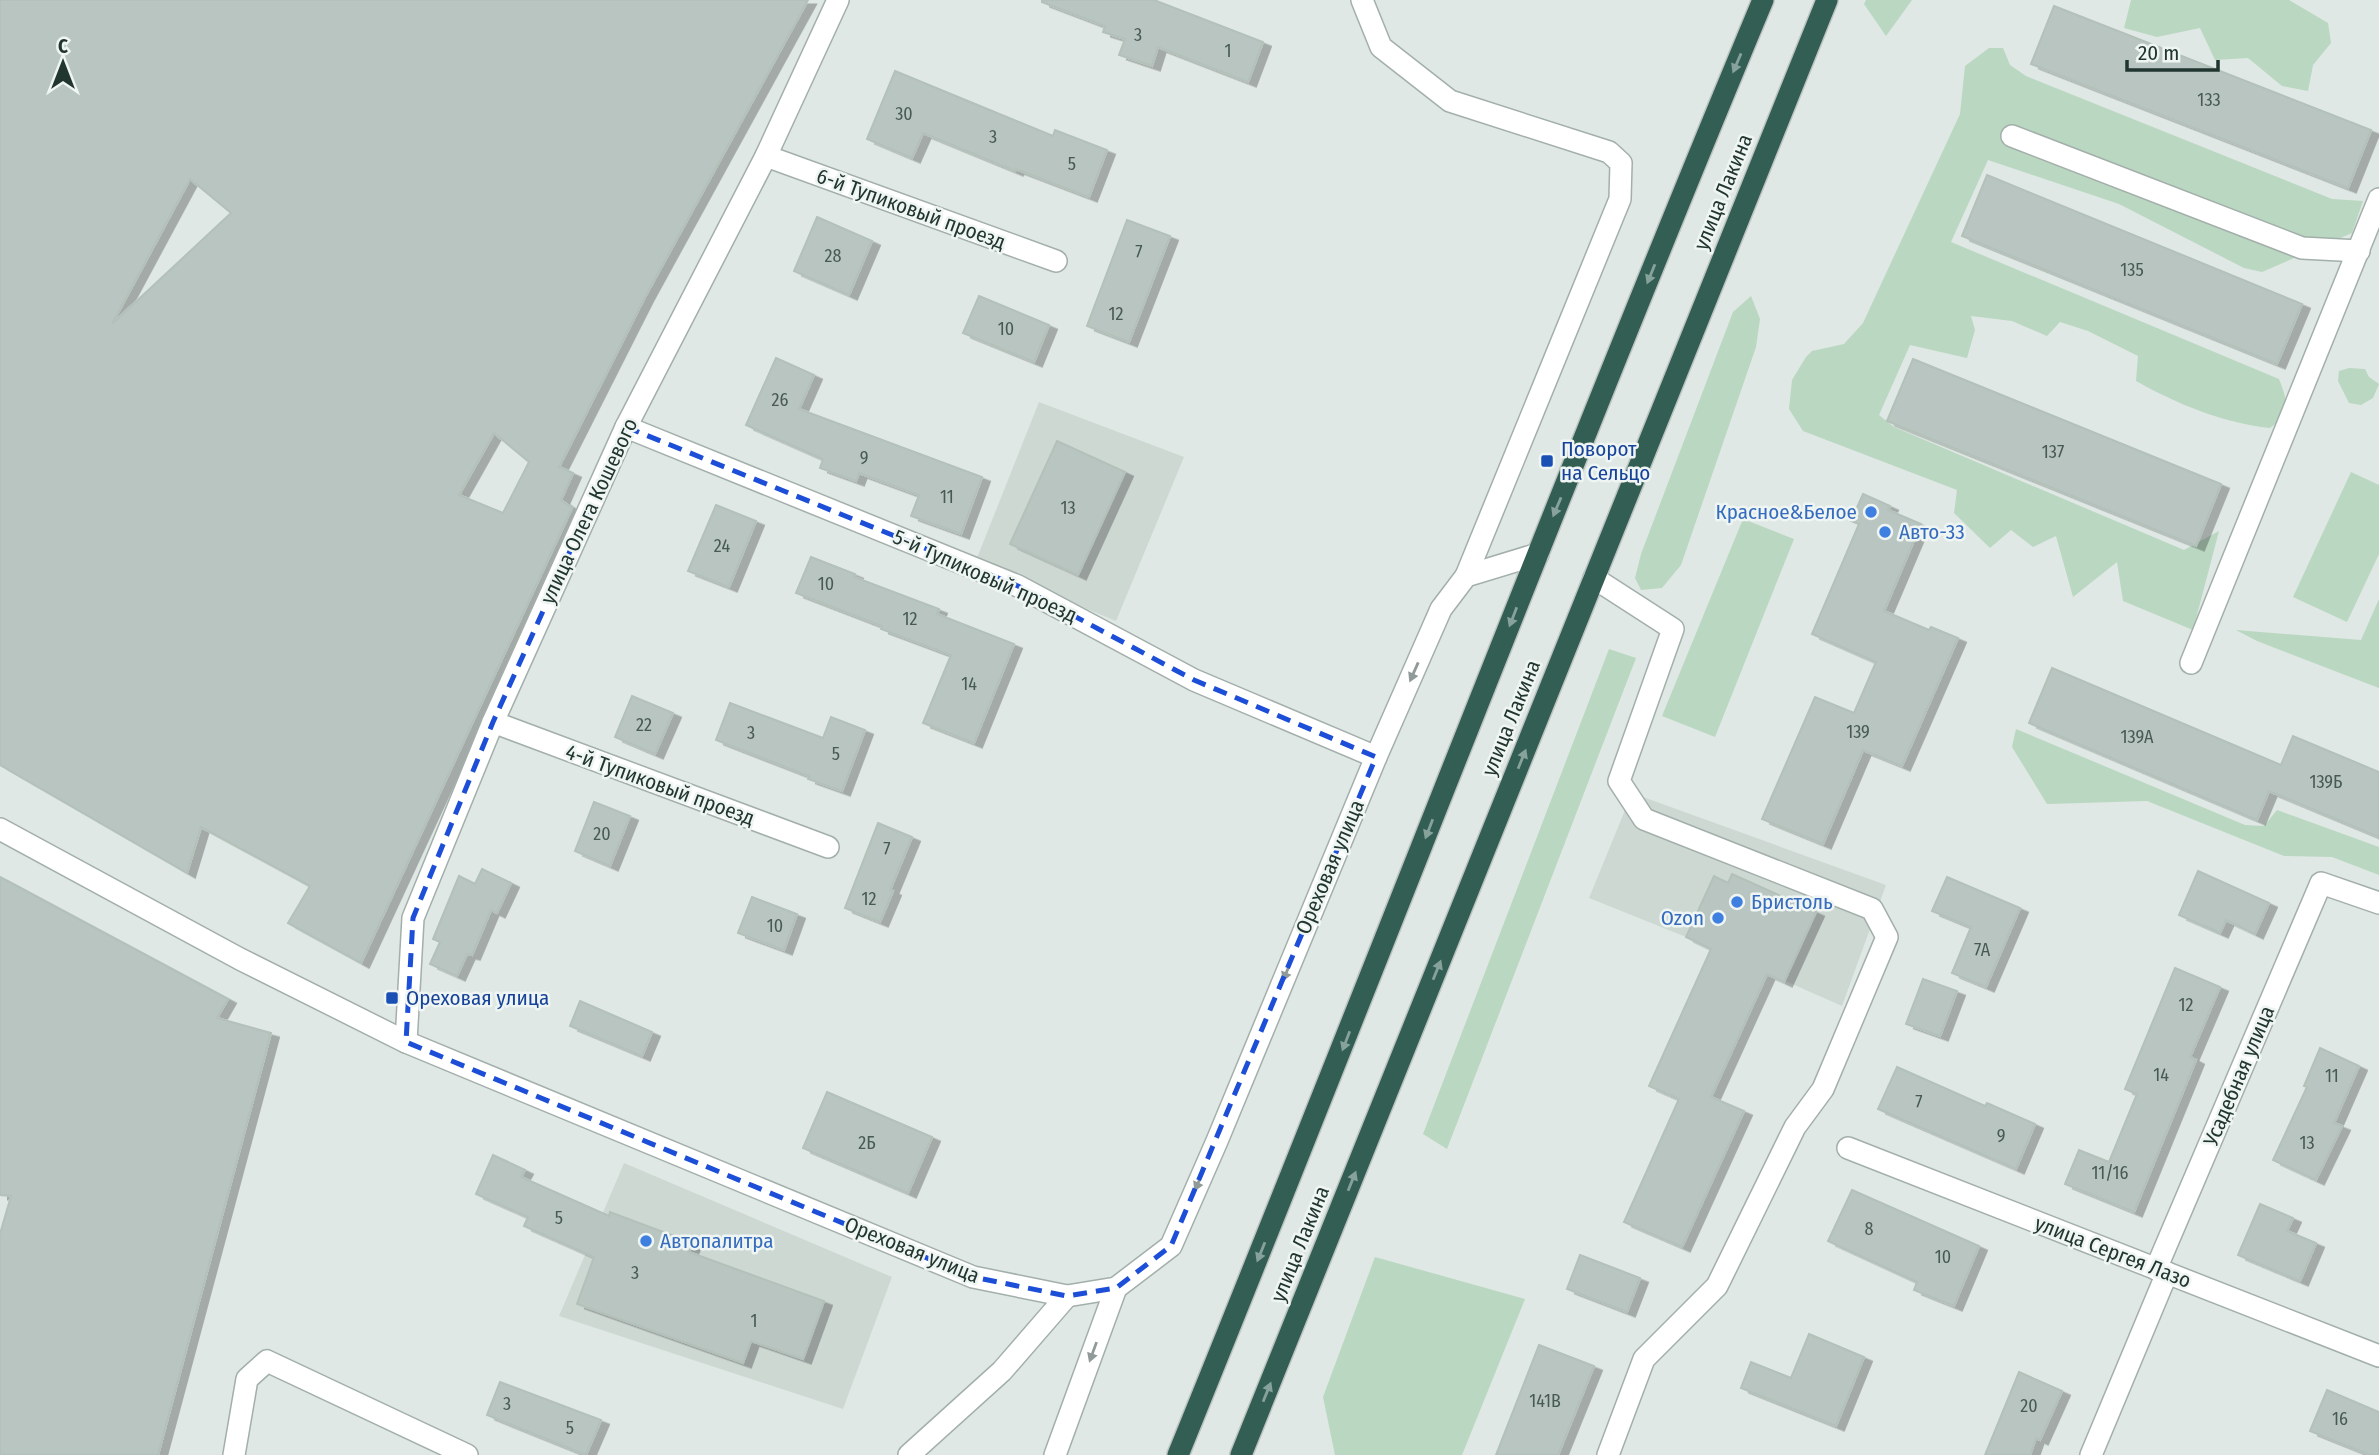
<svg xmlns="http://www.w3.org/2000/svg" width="2379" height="1455" viewBox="0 0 2379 1455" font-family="'Fira Sans Condensed',sans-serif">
<defs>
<filter id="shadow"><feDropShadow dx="8" dy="4.5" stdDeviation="0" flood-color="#0004"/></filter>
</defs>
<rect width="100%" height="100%" fill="#dfe8e4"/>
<g fill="#ced8d3">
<path d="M 1039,402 L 1184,457 L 1116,621 L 975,563 Z"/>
<path d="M 1632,793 L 1886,885 L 1842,1006 L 1686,937 L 1589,898 Z"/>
<path d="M 624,1163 L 892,1277 L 843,1409 L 559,1316 Z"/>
</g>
<g fill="#bad7c1">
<path d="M 1866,0 L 1912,0 L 1886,36 L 1864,4 Z"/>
<path d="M 2131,0 L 2289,0 L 2328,23 L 2331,43 L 2313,65 L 2308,91 L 2282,86 L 2248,58 L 2215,60 L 2200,28 L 2157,37 L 2124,28 Z"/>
<path d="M 1989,48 L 2003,48 L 2010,65 L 2026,76 L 2332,199 L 2363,201 L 2352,233 L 2262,272 L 2244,268 L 2119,204 L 1988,160 L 1951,242 L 2279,379 C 2288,402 2291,413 2270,428 C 2223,423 2177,404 2136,381 L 2138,356 L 2088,331 L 2060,322 L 2047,336 L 2012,321 L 1971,316 L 1975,330 L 1967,358 L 1910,345 L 1879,415 L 1894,427 L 2184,550 L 2219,531 L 2193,630 L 2123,601 L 2117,562 L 2073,597 L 2056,536 L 2033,547 L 2011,530 L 1990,548 L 1954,513 L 1957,490 L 1803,431 L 1789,409 L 1792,380 L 1806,357 L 1812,351 L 1844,344 L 1863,323 L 1960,114 L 1965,66 Z"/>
<path d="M 1751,296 L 1760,319 L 1756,347 L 1681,565 L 1662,588 L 1641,590 L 1635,578 L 1641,554 L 1733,312 Z"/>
<path d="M 2349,368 L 2365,369 L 2369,377 L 2379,384 L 2373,398 L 2361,405 L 2349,403 L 2338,381 L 2339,371 Z"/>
<path d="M 2351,472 L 2379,485 L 2379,554 L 2347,622 L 2293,597 Z"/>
<path d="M 1743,519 L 1794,539 L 1715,737 L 1662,716 Z"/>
<path d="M 2379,599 L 2379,688 L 2257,641 L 2236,630 L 2361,640 Z"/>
<path d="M 1609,649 L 1636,658 L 1447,1149 L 1423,1134 Z"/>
<path d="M 2016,729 L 2245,825 L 2264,826 L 2277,810 L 2379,847 L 2379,875 L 2332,857 L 2284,856 L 2147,801 L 2047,804 L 2012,747 Z"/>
<path d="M 1375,1257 L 1525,1299 L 1462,1455 L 1335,1455 L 1323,1397 Z"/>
</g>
<g fill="#b8c5c0" stroke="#b3c1ba" stroke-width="2" fill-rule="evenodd" filter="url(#shadow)">
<path d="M 0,0 L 808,0 L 645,297 L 559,467 L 573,473 L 561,500 L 572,508 L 361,963 L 288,923 L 310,886 L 201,827 L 187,873 L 0,765 ZM 190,179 L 231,213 L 112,324 ZM 494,433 L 529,462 L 503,513 L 459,495 Z"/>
<path d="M 1042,0 L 1154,0 L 1263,42 L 1248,82 L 1158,47 L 1152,66 L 1119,55 L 1125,39 L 1103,32 L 1105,26 L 1042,2 Z"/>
<path d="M 2054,6 L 2371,130 L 2348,188 L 2031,64 Z"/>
<path d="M 895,71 L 1053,136 L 1055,130 L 1107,150 L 1089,197 L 1016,169 L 1015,171 L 923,133 L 912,158 L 867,139 Z"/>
<path d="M 1987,175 L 2302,304 L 2277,364 L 1962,236 Z"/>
<path d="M 817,217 L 872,241 L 849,295 L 794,271 Z"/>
<path d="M 1127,220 L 1170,236 L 1129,342 L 1087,326 Z"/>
<path d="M 979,296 L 1049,325 L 1034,362 L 963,333 Z"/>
<path d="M 776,358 L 814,375 L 799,409 L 982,477 L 961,534 L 911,516 L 919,495 L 859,473 L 856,481 L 820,468 L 823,459 L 746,425 Z"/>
<path d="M 1913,359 L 2221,484 L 2196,546 L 1887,421 Z"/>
<path d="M 1057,441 L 1125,472 L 1078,575 L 1010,544 Z"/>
<path d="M 1863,494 L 1890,506 L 1888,510 L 1921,524 L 1884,611 L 1929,630 L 1931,627 L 1958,638 L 1902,766 L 1863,750 L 1823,844 L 1762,819 L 1815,697 L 1854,713 L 1876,662 L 1812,634 L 1859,524 L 1851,521 Z"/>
<path d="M 716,505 L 756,521 L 729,587 L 688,571 Z"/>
<path d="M 811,557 L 855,574 L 854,577 L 939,609 L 937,614 L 1014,644 L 974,743 L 923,723 L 951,655 L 881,629 L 882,626 L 796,593 Z"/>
<path d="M 2052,668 L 2281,765 L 2293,736 L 2379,772 L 2379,837 L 2269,791 L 2257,820 L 2029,723 Z"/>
<path d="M 632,696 L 673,713 L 655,754 L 615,737 Z"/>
<path d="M 730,703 L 823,738 L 831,717 L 865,730 L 842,791 L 808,779 L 809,776 L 716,740 Z"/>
<path d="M 594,802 L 630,816 L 610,866 L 575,851 Z"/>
<path d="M 878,823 L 912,837 L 890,890 L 893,891 L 880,922 L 845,908 Z"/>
<path d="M 482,869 L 511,883 L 497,913 L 491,910 L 472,955 L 467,954 L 457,976 L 430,964 L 440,942 L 433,939 L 459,876 L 475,884 Z"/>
<path d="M 2198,871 L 2269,903 L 2255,934 L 2226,920 L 2220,933 L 2179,915 Z"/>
<path d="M 1732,874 L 1816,912 L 1784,982 L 1767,974 L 1711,1097 L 1744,1111 L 1682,1247 L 1624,1222 L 1679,1099 L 1649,1086 L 1711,949 L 1686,937 L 1714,876 L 1728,883 Z"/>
<path d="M 0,877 L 228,999 L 217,1018 L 271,1033 L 158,1455 L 0,1455 L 0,1234 L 11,1196 L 0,1195 Z"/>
<path d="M 1947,877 L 2020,908 L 1986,987 L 1952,973 L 1971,927 L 1932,911 Z"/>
<path d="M 752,897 L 797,914 L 784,950 L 738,933 Z"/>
<path d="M 2175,968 L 2220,987 L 2190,1057 L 2196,1060 L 2134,1212 L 2065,1184 L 2079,1150 L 2109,1162 L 2137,1094 L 2125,1089 Z"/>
<path d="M 1923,979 L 1957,991 L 1940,1036 L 1906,1024 Z"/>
<path d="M 580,1001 L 652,1032 L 642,1056 L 570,1026 Z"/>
<path d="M 2320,1048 L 2359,1066 L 2334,1123 L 2342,1126 L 2316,1180 L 2273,1160 L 2307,1087 L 2304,1086 Z"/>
<path d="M 1897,1067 L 1985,1106 L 1987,1103 L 2035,1124 L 2016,1169 L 1878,1109 Z"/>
<path d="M 827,1092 L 932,1137 L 908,1193 L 803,1148 Z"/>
<path d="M 493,1155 L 525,1170 L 521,1177 L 609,1216 L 610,1212 L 693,1243 L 689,1252 L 824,1301 L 803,1359 L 751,1341 L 743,1363 L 577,1304 L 594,1257 L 524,1226 L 528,1217 L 476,1194 Z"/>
<path d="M 1852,1190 L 1979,1246 L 1954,1306 L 1914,1290 L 1917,1282 L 1828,1241 Z"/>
<path d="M 2260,1204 L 2293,1218 L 2287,1231 L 2316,1243 L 2300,1281 L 2238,1255 Z"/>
<path d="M 1580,1255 L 1640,1278 L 1627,1312 L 1567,1289 Z"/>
<path d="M 1809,1334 L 1864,1357 L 1836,1426 L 1741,1388 L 1751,1362 L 1791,1378 Z"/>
<path d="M 1539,1345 L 1594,1366 L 1558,1455 L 1496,1455 Z"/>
<path d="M 2019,1372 L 2062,1391 L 2040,1440 L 2036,1438 L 2030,1455 L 1985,1455 Z"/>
<path d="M 500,1382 L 601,1420 L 586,1455 L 487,1415 Z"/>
<path d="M 2327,1390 L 2379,1412 L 2379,1455 L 2370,1455 L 2310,1431 Z"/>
</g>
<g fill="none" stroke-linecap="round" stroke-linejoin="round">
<defs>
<g id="minor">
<path d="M 1362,0 L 1381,47 L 1450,101 L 1609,152 L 1621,163 L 1620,199 L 1466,576"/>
<path d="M 2012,136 L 2302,248 L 2359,251"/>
<path d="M 766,156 L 1056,261"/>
<path d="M 626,427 L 1018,586 L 1194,680 L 1376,757"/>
<path d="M 1594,578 L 1673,629 L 1619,781 L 1644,819 L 1872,909 L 1887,937 L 1823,1089 L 1795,1127 L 1717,1286 L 1644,1359 L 1608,1455"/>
<path d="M 2191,663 L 2379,199"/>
<path d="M 493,722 L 828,847"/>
<path d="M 0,829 L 240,959 L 406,1042 L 973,1277 L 1067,1296 L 1116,1288 L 1171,1246 L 1217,1141 L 1376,757 L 1441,609 L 1466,576 L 1538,554"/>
<path d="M 406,1042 L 413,918 L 493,722 L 626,427 L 766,156 L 838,0"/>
<path d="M 1848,1148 L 2379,1356"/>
<path d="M 2156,1269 L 2321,883 L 2379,903"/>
<path d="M 234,1455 L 247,1379 L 267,1361 L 467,1455"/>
<path d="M 909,1455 L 1002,1371 L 1067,1296"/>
<path d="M 1055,1455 L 1116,1288"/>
<path d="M 2091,1455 L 2167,1273"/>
</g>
<g id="highway">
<path d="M 1178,1455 C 1375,971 1562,482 1763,0"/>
<path d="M 1241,1455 L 1827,0"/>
</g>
</defs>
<use href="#minor" stroke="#a3afaa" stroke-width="24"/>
<use href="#highway" stroke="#bdc3c1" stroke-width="24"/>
<use href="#minor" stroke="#fff" stroke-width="21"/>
<use href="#highway" stroke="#325e54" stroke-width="21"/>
</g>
<defs><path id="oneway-solid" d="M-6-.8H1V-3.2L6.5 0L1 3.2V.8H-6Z" transform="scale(1.75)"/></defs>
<g fill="#87a29b">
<use href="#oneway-solid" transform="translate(1737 63) rotate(113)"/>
<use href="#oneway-solid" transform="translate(1651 274) rotate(112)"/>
<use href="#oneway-solid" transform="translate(1557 507) rotate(113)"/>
<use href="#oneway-solid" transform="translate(1513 617) rotate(111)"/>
<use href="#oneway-solid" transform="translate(1522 759) rotate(-68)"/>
<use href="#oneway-solid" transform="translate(1429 829) rotate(111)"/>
<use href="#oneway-solid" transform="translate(1437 970) rotate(-68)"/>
<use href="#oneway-solid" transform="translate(1346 1041) rotate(111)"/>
<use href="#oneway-solid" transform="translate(1352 1181) rotate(-68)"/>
<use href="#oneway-solid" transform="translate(1261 1252) rotate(112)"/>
<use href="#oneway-solid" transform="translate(1267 1392) rotate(-68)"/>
</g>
<g fill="#909a98">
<use href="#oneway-solid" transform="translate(1414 672) rotate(114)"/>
<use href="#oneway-solid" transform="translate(1287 971) rotate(112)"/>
<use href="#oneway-solid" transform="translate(1199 1181) rotate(114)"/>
<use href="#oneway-solid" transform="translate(1093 1352) rotate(110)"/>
</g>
<path fill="none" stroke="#1d4ed8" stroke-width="5" stroke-dasharray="14 9" stroke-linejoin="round" d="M 626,427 L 1018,586 L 1194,680 L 1376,757 L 1171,1246 L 1116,1288 L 1067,1296 L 973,1277 L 406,1042 L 413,918 L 493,722 Z"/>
<g fill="#1a4fb4" stroke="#eff5f2" stroke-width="2.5">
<rect x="1540" y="454" width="14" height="14" rx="3.5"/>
<rect x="385" y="991" width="14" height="14" rx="3.5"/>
</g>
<g fill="#3f7fe0" stroke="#eff5f2" stroke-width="2.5">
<circle cx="1871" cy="512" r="7"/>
<circle cx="1885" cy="532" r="7"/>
<circle cx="1737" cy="902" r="7"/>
<circle cx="1718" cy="918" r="7"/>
<circle cx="646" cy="1241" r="7"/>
</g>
<g text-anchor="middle" stroke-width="5" stroke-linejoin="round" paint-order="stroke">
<g font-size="18" fill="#485a54">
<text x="1138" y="41">3</text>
<text x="1228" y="57">1</text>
<text x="2209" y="106">133</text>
<text x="904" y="120">30</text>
<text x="993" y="143">3</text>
<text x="1072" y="170">5</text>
<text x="1139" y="258">7</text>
<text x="833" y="262">28</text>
<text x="2132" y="276">135</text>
<text x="1116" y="320">12</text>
<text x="1006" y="335">10</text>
<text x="780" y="406">26</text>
<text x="2053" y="458">137</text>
<text x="864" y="464">9</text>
<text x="947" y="503">11</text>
<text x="1068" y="514">13</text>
<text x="722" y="552">24</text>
<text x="826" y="590">10</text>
<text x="910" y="625">12</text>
<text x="969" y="690">14</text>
<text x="644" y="731">22</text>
<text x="1858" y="738">139</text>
<text x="751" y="739">3</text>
<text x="2137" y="743">139А</text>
<text x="836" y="760">5</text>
<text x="2326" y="788">139Б</text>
<text x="602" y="840">20</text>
<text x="887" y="855">7</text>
<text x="869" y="905">12</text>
<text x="775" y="932">10</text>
<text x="1982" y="956">7А</text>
<text x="2186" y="1011">12</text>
<text x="2161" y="1081">14</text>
<text x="2332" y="1082">11</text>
<text x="1919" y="1108">7</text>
<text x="2001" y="1142">9</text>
<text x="867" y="1149">2Б</text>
<text x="2307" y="1149">13</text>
<text x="2110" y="1179">11/16</text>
<text x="559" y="1224">5</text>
<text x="1869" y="1235">8</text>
<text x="1943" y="1263">10</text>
<text x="635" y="1279">3</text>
<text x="754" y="1327">1</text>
<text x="1545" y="1407">141В</text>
<text x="507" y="1410">3</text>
<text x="2029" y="1412">20</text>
<text x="2340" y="1425">16</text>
<text x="570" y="1434">5</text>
</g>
<g font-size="21" fill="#223630" stroke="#eff5f2">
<text transform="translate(1723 192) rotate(-68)" y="7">улица Лакина</text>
<text transform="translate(911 209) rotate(20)" y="7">6-й Тупиковый проезд</text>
<text transform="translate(589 511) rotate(-65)" y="7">улица Олега Кошевого</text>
<text transform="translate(985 576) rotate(24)" y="7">5-й Тупиковый проезд</text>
<text transform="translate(1511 718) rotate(-68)" y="7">улица Лакина</text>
<text transform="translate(660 785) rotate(20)" y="7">4-й Тупиковый проезд</text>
<text transform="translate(1330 867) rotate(-67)" y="7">Ореховая улица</text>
<text transform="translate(2239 1076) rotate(-67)" y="7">Усадебная улица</text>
<text transform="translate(1300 1244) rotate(-68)" y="7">улица Лакина</text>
<text transform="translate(912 1250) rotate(22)" y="7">Ореховая улица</text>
<text transform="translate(2113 1252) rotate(21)" y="7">улица Сергея Лазо</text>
</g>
<g font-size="21" fill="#164399" stroke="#eff5f2" text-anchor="start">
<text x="1561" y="456">Поворот<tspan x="1561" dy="24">на Сельцо</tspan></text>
<text x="406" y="1005">Ореховая улица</text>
</g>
<g font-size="21" fill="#366cbe" stroke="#eff5f2" text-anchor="start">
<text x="1857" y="519" text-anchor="end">Красное&amp;Белое</text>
<text x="1899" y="539">Авто-33</text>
<text x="1751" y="909">Бристоль</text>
<text x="1704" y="925" text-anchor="end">Ozon</text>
<text x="660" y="1248">Автопалитра</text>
</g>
</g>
<g transform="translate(63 63)" stroke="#eff5f2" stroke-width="5" paint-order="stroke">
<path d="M0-5L12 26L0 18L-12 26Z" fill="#223630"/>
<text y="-10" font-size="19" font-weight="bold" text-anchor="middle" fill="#223630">С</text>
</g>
<path d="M2127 60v10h91v-10" fill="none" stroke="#223630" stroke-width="3.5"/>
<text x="2138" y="60" font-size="21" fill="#223630" stroke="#eff5f2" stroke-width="5" paint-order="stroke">20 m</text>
</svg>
